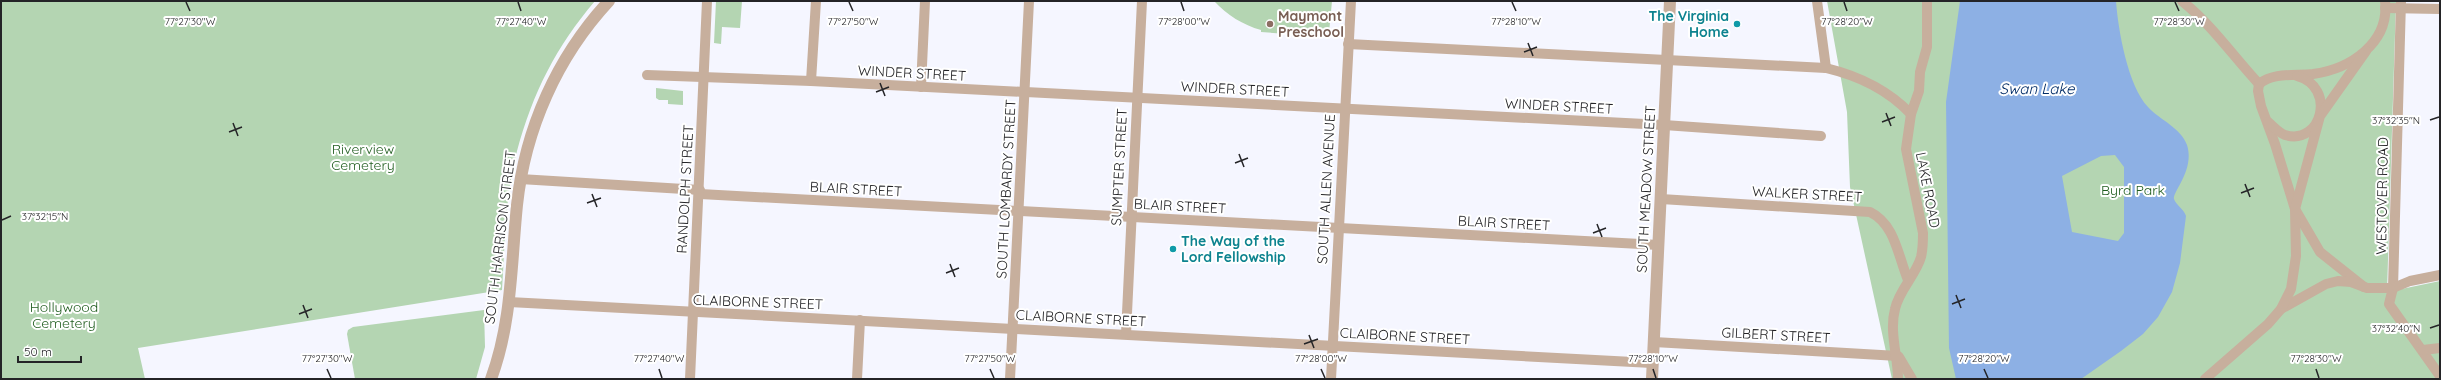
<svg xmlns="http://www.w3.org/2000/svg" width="2441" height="380" viewBox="0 0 2441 380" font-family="Quicksand,sans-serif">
<rect width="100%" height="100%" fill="#f5f6ff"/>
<g fill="#b4d5b2">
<path d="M 1,1 L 595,1 C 556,47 533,92 517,151 C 505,195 505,244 502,290 L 138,348 L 145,379 L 1,379 Z"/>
<path d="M 716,1 L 742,1 L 740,28 L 722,27 L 721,44 L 714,43 Z"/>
<path d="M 1214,1 L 1332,1 L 1329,33 L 1325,37 L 1261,32 L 1261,30 C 1243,25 1227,15 1214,1 Z"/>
<path d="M 1827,1 L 2396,1 L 2387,292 L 2440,281 L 2440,379 L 1892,379 L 1850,187 L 1847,112 Z"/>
<path d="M 656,88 L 683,91 L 683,105 L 668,104 L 668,100 L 659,100 L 656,98 Z"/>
<path d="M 484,310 L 485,347 L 476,379 L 355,379 L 347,334 L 348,330 L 353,327 Z"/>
</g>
<path fill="#8db0e4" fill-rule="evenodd" d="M 1960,1 L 2116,1 C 2118,30 2128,86 2148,107 C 2160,120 2181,128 2187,145 C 2195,170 2172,192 2174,199 C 2176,205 2184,209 2186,216 L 2180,263 L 2172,292 L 2158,317 L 2143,334 L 2121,351 L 2081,379 L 1956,379 L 1949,348 L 1946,102 ZM 2115,155 L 2124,167 L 2124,233 L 2118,241 L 2072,232 L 2062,176 L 2101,156 Z"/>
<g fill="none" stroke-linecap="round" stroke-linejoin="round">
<g stroke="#c7af9d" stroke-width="10">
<path d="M 1817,1 L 1826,68"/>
<path d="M 2182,1 C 2212,25 2233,56 2259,84"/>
<path d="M 2401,1 L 2393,288 L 2389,304 L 2440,376"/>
<path d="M 2385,8 L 2440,9"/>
<path d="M 1348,44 L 1826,68 C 1859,76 1887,89 1911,114"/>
<path d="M 647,75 L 811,81 L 1664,125 L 1821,136"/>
<path d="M 811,81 L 816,1"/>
<path d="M 2259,84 L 2258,91 L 2261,106 L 2275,144 L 2295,209 L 2320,252 L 2364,287"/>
<path d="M 2259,84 C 2274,72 2295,76 2313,74 C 2350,69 2390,43 2385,1"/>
<path d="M 921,87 L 925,1"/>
<path d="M 2268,122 C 2273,126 2279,133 2285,135 C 2322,146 2337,87 2297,76"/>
<path d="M 520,179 L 700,190"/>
<path d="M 700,194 L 1659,245"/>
<path d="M 1661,199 L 1870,212 C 1895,224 1898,256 1908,280"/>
<path d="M 509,302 L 1652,363"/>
<path d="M 2281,309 L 2326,284 L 2338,281 L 2351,282 L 2367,288 L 2393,288 L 2410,281 L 2440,275"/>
<path d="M 1126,334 L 1142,1"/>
<path d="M 1654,342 L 1898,356"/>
<path d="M 2423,350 L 2440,348"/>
<path d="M 1899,357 L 1912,379"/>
<path d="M 690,379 L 707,1"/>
<path d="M 857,379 L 860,320"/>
<path d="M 1010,379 L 1029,1"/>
<path d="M 1331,379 L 1351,1"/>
<path d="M 1898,379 C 1898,356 1889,332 1895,309 C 1899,290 1916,275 1921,257 C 1923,249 1923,241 1923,233 L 1906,149 L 1911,114 L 1919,91 L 1920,72 L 1927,47 L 1927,1"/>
<path d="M 2205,379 L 2268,324 L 2281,309 L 2291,289 L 2296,256 L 2295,209 L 2320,116 L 2366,51"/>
</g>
<g stroke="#c7af9d" stroke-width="12">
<path d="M 491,379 C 512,323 511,264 517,205 C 525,129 557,57 609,1"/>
<path d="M 1652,379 L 1670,1"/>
</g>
</g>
<path fill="none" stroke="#242427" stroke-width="1.5" d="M 186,2 L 190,11M 518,2 L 521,11M 849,2 L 853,11M 1181,2 L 1184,11M 1512,2 L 1516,11M 1844,2 L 1847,11M 2175,2 L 2179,11M 1528,43 L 1533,56M 1524,52 L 1537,47M 880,83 L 885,96M 876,92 L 889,87M 1886,113 L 1891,126M 2430,120 L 2439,117M 1882,122 L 1895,117M 233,123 L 238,136M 229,132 L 242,127M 1239,154 L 1244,167M 1235,163 L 1248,158M 2245,184 L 2250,197M 2241,193 L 2254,188M 592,194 L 597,207M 587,203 L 601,198M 2,220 L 11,216M 1597,224 L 1602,237M 1593,233 L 1606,228M 950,264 L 955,277M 946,273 L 959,268M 1956,295 L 1961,308M 1952,304 L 1965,299M 303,305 L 308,318M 299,314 L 312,309M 2430,328 L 2439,325M 1309,335 L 1314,348M 1304,344 L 1318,339M 327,369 L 331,378M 659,369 L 662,378M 990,369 L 994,378M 1321,369 L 1325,378M 1653,369 L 1656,378M 1984,369 L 1988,378M 2316,369 L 2319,378"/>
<circle fill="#8d6e63" stroke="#fff" stroke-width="1.5" cx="1270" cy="24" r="4"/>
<g fill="#0f9aa8" stroke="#fff" stroke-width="1.5">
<circle cx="1737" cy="24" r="4"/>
<circle cx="1173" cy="249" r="4"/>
</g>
<g text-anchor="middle" stroke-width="4" stroke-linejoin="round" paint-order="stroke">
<g font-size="14" font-weight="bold" fill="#785e54" stroke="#fff" text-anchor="start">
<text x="1278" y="21">Maymont<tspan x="1278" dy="16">Preschool</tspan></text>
</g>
<g font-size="14" font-weight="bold" fill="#0d838f" stroke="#fff" text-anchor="end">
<text x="1729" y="21">The Virginia<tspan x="1729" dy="16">Home</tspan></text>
<text x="1181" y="246" text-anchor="start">The Way of the<tspan x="1181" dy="16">Lord Fellowship</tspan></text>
</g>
<g font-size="14" fill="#242427" stroke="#fff">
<text transform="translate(912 73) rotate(3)" y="5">WINDER STREET</text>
<text transform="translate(1235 89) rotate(3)" y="5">WINDER STREET</text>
<text transform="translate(1559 106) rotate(3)" y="5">WINDER STREET</text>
<text transform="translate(1119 167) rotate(-87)" y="5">SUMPTER STREET</text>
<text transform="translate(685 189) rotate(-87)" y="5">RANDOLPH STREET</text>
<text transform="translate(856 189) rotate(3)" y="5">BLAIR STREET</text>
<text transform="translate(1006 189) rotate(-87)" y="5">SOUTH LOMBARDY STREET</text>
<text transform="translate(1326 189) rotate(-87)" y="5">SOUTH ALLEN AVENUE</text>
<text transform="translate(1646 189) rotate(-87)" y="5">SOUTH MEADOW STREET</text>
<text transform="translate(1928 190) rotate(79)" y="5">LAKE ROAD</text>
<text transform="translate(1807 194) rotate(3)" y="5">WALKER STREET</text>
<text transform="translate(2382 196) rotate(-89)" y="5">WESTOVER ROAD</text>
<text transform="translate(1180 206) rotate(3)" y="5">BLAIR STREET</text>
<text transform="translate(1504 223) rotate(3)" y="5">BLAIR STREET</text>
<text transform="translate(500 237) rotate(-83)" y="5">SOUTH HARRISON STREET</text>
<text transform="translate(758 302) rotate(2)" y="5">CLAIBORNE STREET</text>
<text transform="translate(1081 318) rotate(3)" y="5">CLAIBORNE STREET</text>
<text transform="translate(1776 335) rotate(3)" y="5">GILBERT STREET</text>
<text transform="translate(1405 336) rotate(3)" y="5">CLAIBORNE STREET</text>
</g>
<g font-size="14" fill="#205d1f" stroke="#fff">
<text x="363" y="154">Riverview<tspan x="363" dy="16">Cemetery</tspan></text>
<text x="2133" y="195">Byrd Park</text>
<text x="64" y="312">Hollywood<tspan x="64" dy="16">Cemetery</tspan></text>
</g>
<g font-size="15" font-style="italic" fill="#002b66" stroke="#fff">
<text x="2037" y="94">Swan Lake</text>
</g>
</g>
<g font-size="10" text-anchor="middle" fill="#242427" stroke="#fff" stroke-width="4" stroke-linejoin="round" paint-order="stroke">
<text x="190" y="25">77°27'30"W</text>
<text x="521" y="25">77°27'40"W</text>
<text x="853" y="25">77°27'50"W</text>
<text x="1184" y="25">77°28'00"W</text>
<text x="1516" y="25">77°28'10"W</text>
<text x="1847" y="25">77°28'20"W</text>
<text x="2179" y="25">77°28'30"W</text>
<text x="2396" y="124">37°32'35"N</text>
<text x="45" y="220">37°32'15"N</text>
<text x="2396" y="332">37°32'40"N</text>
<text x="327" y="362">77°27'30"W</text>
<text x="659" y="362">77°27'40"W</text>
<text x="990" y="362">77°27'50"W</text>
<text x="1321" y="362">77°28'00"W</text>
<text x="1653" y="362">77°28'10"W</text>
<text x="1984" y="362">77°28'20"W</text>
<text x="2316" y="362">77°28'30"W</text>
</g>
<rect width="2441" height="380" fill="none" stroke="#242427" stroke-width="4"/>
<path d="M18 356v6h63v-6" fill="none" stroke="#242427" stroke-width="2"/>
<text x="24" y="356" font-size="12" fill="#242427" stroke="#ffffff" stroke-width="3" paint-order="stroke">50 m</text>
</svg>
